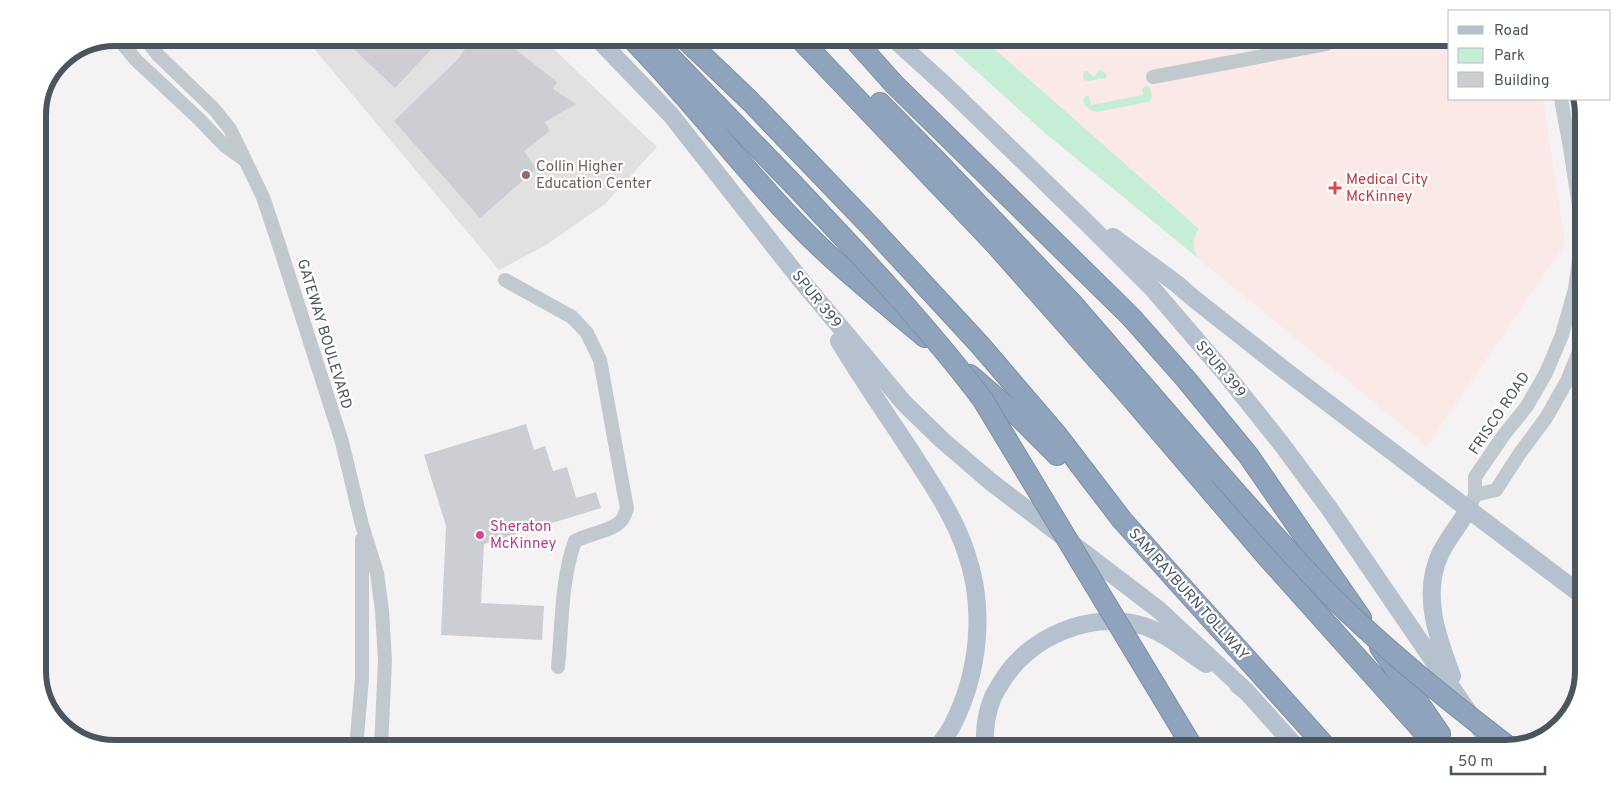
<svg xmlns="http://www.w3.org/2000/svg" width="1621" height="786" viewBox="0 0 1621 786" font-family="Overpass,sans-serif">
<rect width="100%" height="100%" fill="#f4f2f2"/>
<path fill="#e2e1e2" d="M 305,38 L 542,38 L 657,147 L 605,204 L 546,245 L 499,270 Z"/>
<path fill="#fae9e7" d="M 940,38 L 1450,38 L 1450,99 L 1543,99 L 1565,244 L 1427,446 L 1045,133 Z"/>
<g fill="#c6edd5">
<path d="M 940,38 L 982,38 L 1199,229 C 1192,239 1192,247 1198,258 L 1045,133 Z"/>
<path d="M 1100,69 L 1107,75 L 1106,78 L 1088,81 L 1084,80 L 1083,76 L 1084,71 L 1087,71 L 1094,77 Z"/>
<path d="M 1146,86 L 1150,88 L 1152,97 L 1149,102 L 1096,112 L 1092,111 L 1084,105 L 1084,98 L 1087,95 L 1089,97 L 1091,105 L 1143,95 L 1142,89 Z"/>
</g>
<g fill="#cdced4">
<path d="M 342,38 L 442,38 L 395,88 Z"/>
<path d="M 473,38 L 501,38 L 557,82 L 553,89 L 576,104 L 545,122 L 550,131 L 524,151 L 536,169 L 480,218 L 394,121 L 458,59 Z"/>
<path d="M 526,424 L 534,450 L 545,446 L 553,471 L 567,467 L 576,498 L 596,492 L 601,508 L 484,544 L 481,603 L 544,606 L 542,640 L 441,635 L 446,526 L 424,455 Z"/>
</g>
<g fill="none" stroke-linecap="round" stroke-linejoin="round">
<defs>
<g id="highway">
<path d="M 630,37 C 689,97 739,164 797,224 C 836,265 881,300 925,337"/>
<path d="M 651,37 L 793,184"/>
<path d="M 683,37 L 750,101 L 871,227 L 980,345 L 1057,435 L 1122,520 L 1327,748"/>
<path d="M 798,37 L 996,245 L 1127,393 L 1269,559 L 1438,748"/>
<path d="M 852,37 L 894,84 L 1131,317 L 1185,378 L 1248,455 L 1361,618"/>
<path d="M 880,103 L 933,157 L 1071,302 L 1219,473"/>
<path d="M 970,375 L 1021,419 L 1057,455"/>
<path d="M 1380,647 L 1440,734"/>
</g>
</defs>
<use href="#highway" stroke="#7a8fa8" stroke-width="22"/>
<g stroke="#c1c9cf" stroke-width="14">
<path d="M 117,37 L 136,60 L 199,119 L 224,145 L 242,158"/>
<path d="M 144,37 L 158,55 L 214,109 L 230,129 L 263,197 L 280,248 L 342,442 L 362,525 L 377,573 L 382,611 L 385,660 L 381,748"/>
<path d="M 1153,77 L 1326,44"/>
<path d="M 505,280 L 572,317 L 587,333 L 600,360 L 627,509 C 625,513 624,518 621,521 C 612,531 588,534 575,541 C 561,579 562,627 558,667"/>
<path d="M 1475,495 L 1496,490 L 1520,453 L 1546,418 L 1567,381 L 1583,342"/>
<path d="M 1469,509 L 1475,495 L 1475,477 L 1503,436 L 1527,406 L 1546,373 L 1562,335 L 1575,289 L 1579,260 L 1580,213 L 1570,148 L 1561,99"/>
<path d="M 356,748 L 362,679 L 362,539"/>
</g>
<g stroke="#b5c1ce" stroke-width="18">
<path d="M 596,37 L 671,115 L 800,279 L 904,403 L 942,440 L 991,482 L 1159,610 L 1246,691"/>
<path d="M 892,37 L 947,87 L 1089,225 L 1152,288 L 1224,372 L 1280,442 L 1329,508 L 1493,748"/>
<path d="M 1113,237 L 1177,284 L 1193,298 L 1287,372 L 1583,596"/>
<path d="M 839,341 C 862,379 887,415 912,453 C 932,484 954,516 966,552 C 986,608 979,674 952,726 C 948,734 942,741 937,748"/>
<path d="M 1452,676 C 1437,636 1421,593 1441,552 C 1449,537 1460,523 1469,509"/>
<path d="M 1238,685 L 1246,691 L 1297,748"/>
<path d="M 985,748 C 984,732 986,715 992,699 C 994,694 998,688 1001,683 C 1028,636 1092,610 1144,626 C 1167,634 1186,651 1206,664"/>
</g>
<use href="#highway" stroke="#8fa4bc" stroke-width="20"/>
<defs>
<g id="highway-bridge">
<path d="M 793,184 C 859,254 925,323 983,400 L 1193,748"/>
<path d="M 1219,473 C 1255,514 1291,555 1329,594 C 1385,650 1447,700 1509,747"/>
</g>
</defs>
<use href="#highway-bridge" stroke="#7a8fa8" stroke-width="22" stroke-linecap="butt"/>
<use href="#highway-bridge" stroke="#8fa4bc" stroke-width="20"/>
</g>
<circle fill="#8d6e63" stroke="#fff" stroke-width="2" cx="526" cy="175" r="5"/>
<path fill="#e0444e" stroke="#fff" stroke-width="2" d="M1332.5 180.5h5v5h5v5h-5v5h-5v-5h-5v-5h5z"/>
<circle fill="#d1479c" stroke="#fff" stroke-width="2" cx="480" cy="535" r="5"/>
<g text-anchor="middle" stroke-width="4.5" stroke-linejoin="round" paint-order="stroke">
<g font-size="15" fill="#785e54" stroke="#fff" text-anchor="start">
<text x="536" y="171">Collin Higher<tspan x="536" dy="17">Education Center</tspan></text>
</g>
<g font-size="15" fill="#be3a42" stroke="#fff" text-anchor="start">
<text x="1346" y="184">Medical City<tspan x="1346" dy="17">McKinney</tspan></text>
</g>
<g font-size="15" fill="#4b555e" stroke="#fff">
<text transform="translate(817 299) rotate(51)" y="5">SPUR 399</text>
<text transform="translate(325 334) rotate(73)" y="5">GATEWAY BOULEVARD</text>
<text transform="translate(1221 369) rotate(50)" y="5">SPUR 399</text>
<text transform="translate(1499 413) rotate(-56)" y="5">FRISCO ROAD</text>
<text transform="translate(1189 594) rotate(48)" y="5">SAM RAYBURN TOLLWAY</text>
</g>
<g font-size="15" fill="#b23c85" stroke="#fff" text-anchor="start">
<text x="490" y="531">Sheraton<tspan x="490" dy="17">McKinney</tspan></text>
</g>
</g>
<path d="M0 0H1621V786H0ZM115 46H1506A69 69 0 0 1 1575 115V671A69 69 0 0 1 1506 740H115A69 69 0 0 1 46 671V115A69 69 0 0 1 115 46Z" fill="#fff" fill-rule="evenodd"/>
<path fill="none" stroke="#4b555e" stroke-width="6" d="M115 46H1506A69 69 0 0 1 1575 115V671A69 69 0 0 1 1506 740H115A69 69 0 0 1 46 671V115A69 69 0 0 1 115 46Z"/>
<rect x="1448" y="10" width="162" height="90" fill="#ffffff" stroke="#b7bbbf"/>
<rect x="1458" y="26" width="25" height="8" fill="#b5c1ce" stroke="#b7bbbf"/>
<text x="1494" y="35" font-size="15" fill="#4b555e">Road</text>
<rect x="1458" y="48" width="25" height="15" fill="#c6edd5" stroke="#b7bbbf"/>
<text x="1494" y="60" font-size="15" fill="#4b555e">Park</text>
<rect x="1458" y="72" width="25" height="15" fill="#cdced4" stroke="#b7bbbf"/>
<text x="1494" y="85" font-size="15" fill="#4b555e">Building</text>
<path d="M1451 766v8h94v-8" fill="none" stroke="#4b555e" stroke-width="2.5"/>
<text x="1458" y="766" font-size="15" fill="#4b555e" stroke="#ffffff" stroke-width="4" paint-order="stroke">50 m</text>
</svg>
